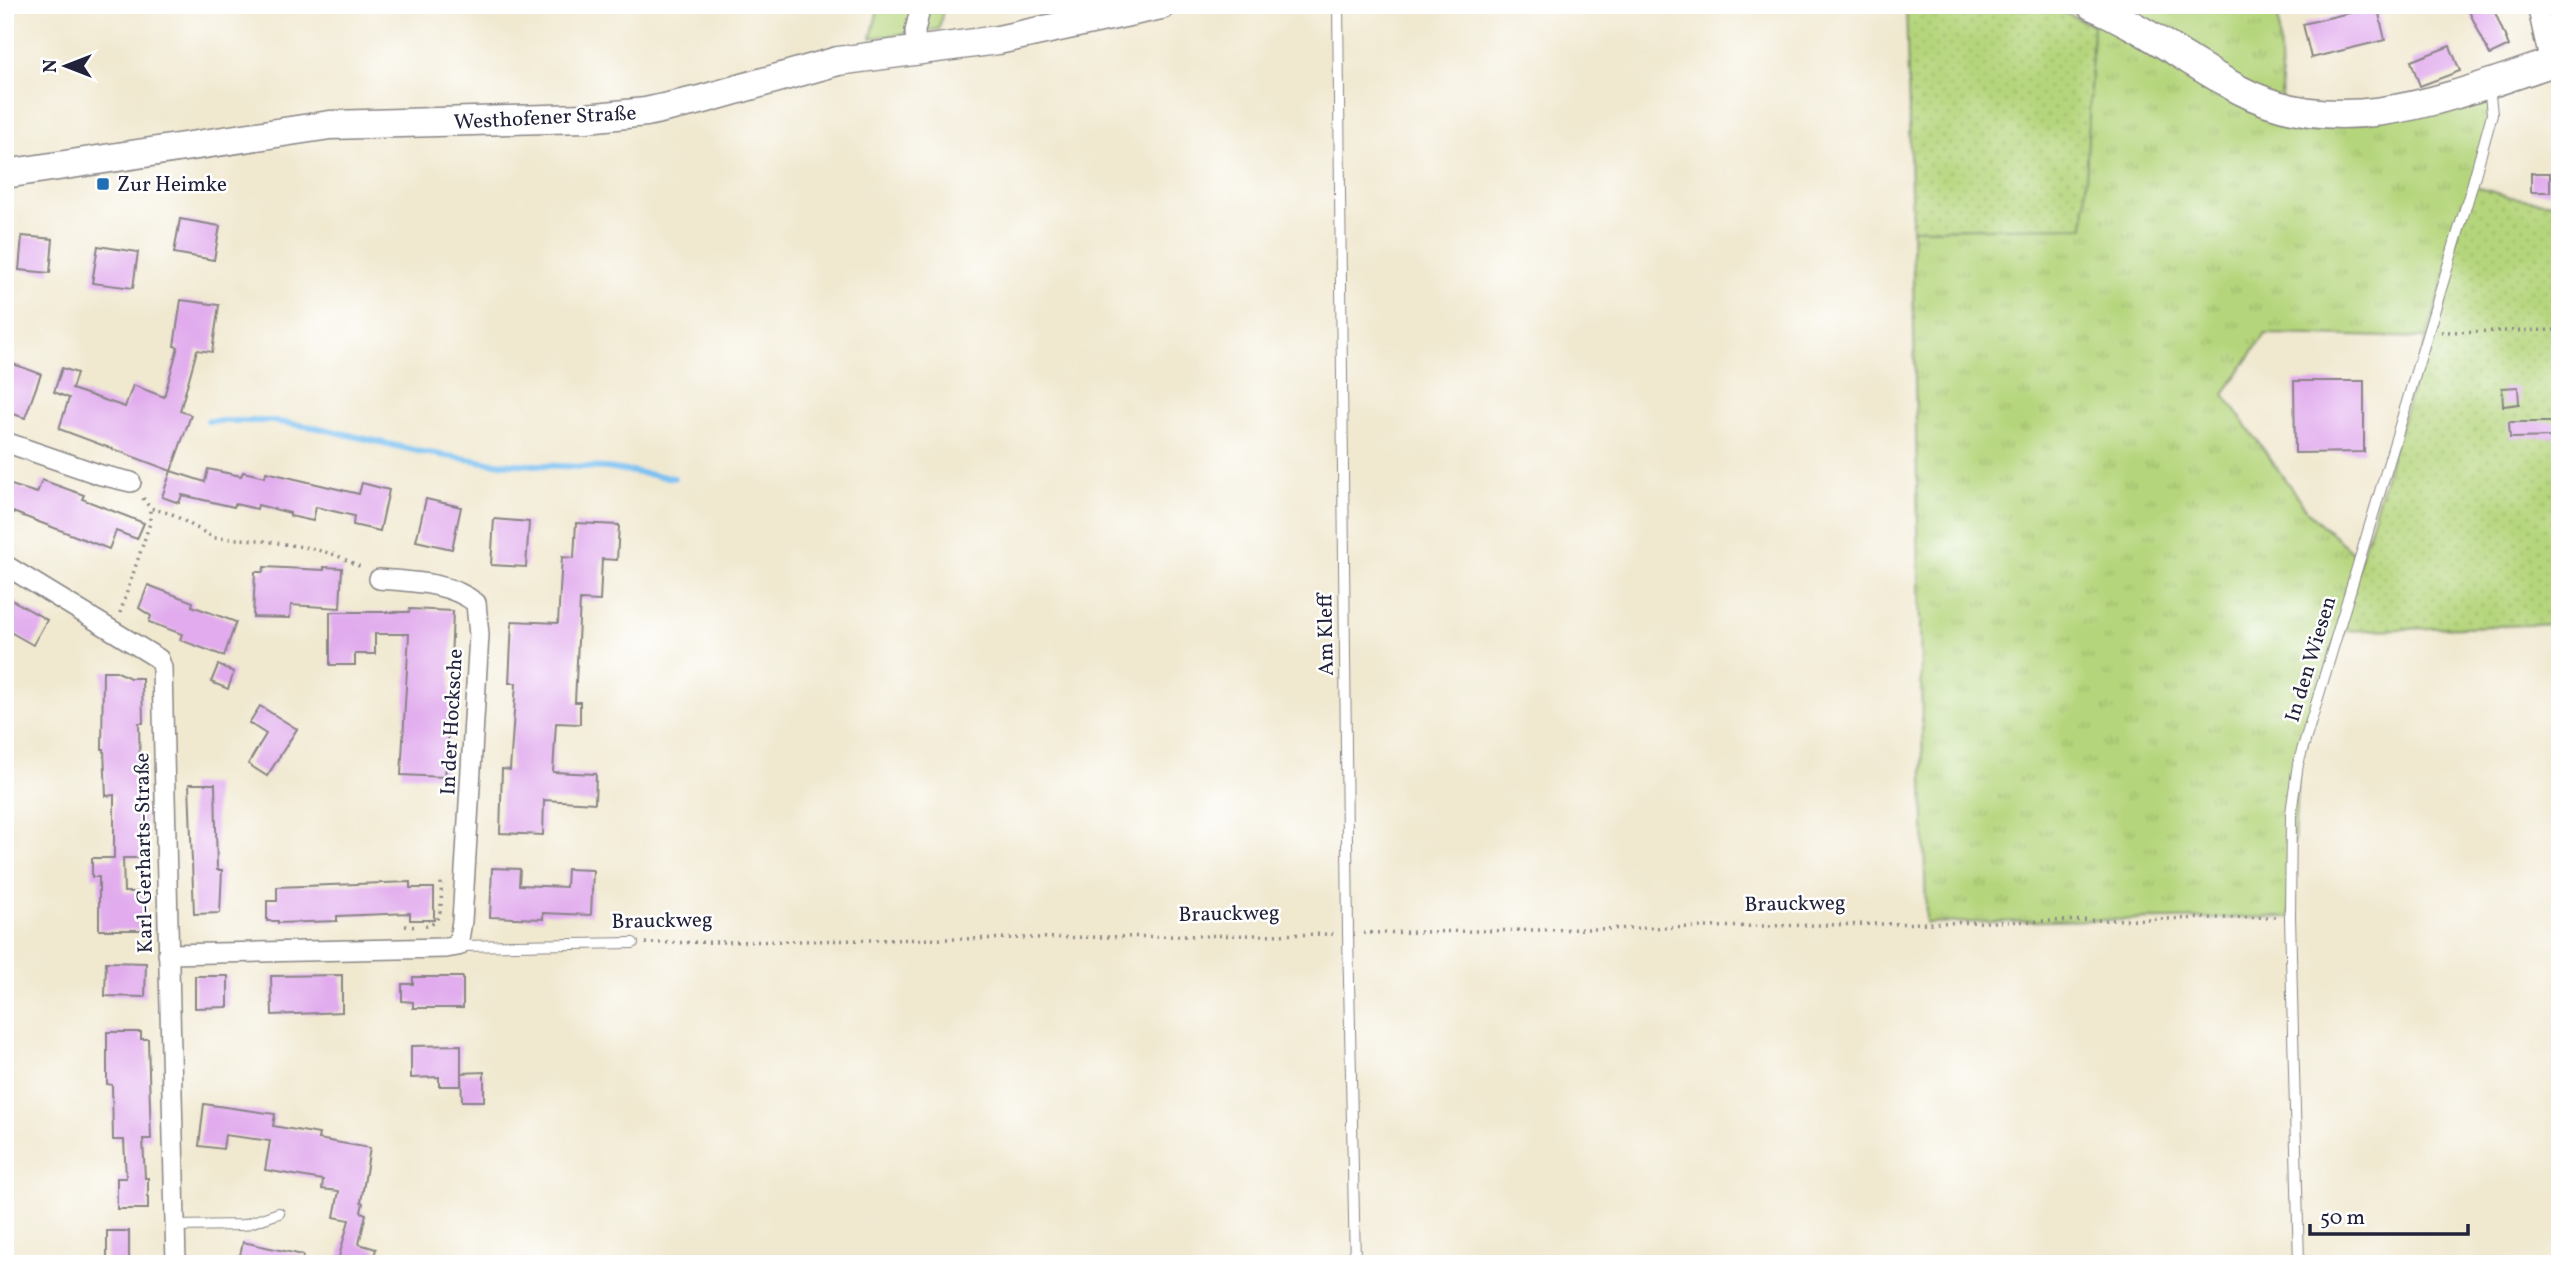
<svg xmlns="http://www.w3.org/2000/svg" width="2565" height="1269" viewBox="0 0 2565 1269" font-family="Vollkorn,serif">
<defs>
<pattern id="grass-tufts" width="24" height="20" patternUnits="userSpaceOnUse" patternTransform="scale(1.75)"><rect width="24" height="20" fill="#b5d57c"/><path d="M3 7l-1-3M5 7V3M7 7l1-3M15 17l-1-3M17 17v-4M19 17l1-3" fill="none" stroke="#9bb76c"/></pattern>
<pattern id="garden-dots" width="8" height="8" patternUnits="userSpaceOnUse" patternTransform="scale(1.75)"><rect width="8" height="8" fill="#b5d57c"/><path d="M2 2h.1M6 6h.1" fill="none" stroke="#9bb76c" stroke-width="1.8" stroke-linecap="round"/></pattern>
</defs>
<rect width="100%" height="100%" fill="#fff"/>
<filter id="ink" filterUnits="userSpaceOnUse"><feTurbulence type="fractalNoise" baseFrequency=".0143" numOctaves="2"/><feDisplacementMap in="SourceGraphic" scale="14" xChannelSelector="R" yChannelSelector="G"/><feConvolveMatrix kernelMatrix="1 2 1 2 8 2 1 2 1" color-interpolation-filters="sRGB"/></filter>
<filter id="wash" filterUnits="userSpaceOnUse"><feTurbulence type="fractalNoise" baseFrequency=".00686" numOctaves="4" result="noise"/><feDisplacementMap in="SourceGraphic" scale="28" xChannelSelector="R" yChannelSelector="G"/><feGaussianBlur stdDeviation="1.57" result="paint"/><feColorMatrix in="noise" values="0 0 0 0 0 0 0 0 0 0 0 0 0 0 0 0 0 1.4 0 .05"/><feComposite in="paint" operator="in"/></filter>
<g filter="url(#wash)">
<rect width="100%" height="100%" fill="#f0e8cf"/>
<g fill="url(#grass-tufts)" stroke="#6c7c5c" stroke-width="2">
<path d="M 879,5 L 944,5 L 939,29 L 871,38 Z"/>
<path d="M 2101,5 L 2278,5 L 2282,107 L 2317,114 L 2488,84 L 2492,114 L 2427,338 L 2265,334 L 2224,394 L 2309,513 L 2361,560 L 2298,764 L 2290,917 L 1926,923 L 1912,229 L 2083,226 L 2093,25 Z"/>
</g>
<g fill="url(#garden-dots)" stroke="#6c7c5c" stroke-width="2">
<path d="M 1906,5 L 2046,5 L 2093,25 L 2084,227 L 1912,229 Z"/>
<path d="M 2472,186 L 2515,198 L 2560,204 L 2560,624 L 2339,631 Z"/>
</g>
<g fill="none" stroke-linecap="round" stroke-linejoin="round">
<path stroke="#79c0f1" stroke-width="6" d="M 208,421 L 273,421 L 319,428 L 422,452 L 492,463 L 606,468 L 674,478"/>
</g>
<g id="blocks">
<g fill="#e1abed">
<path d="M 2359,5 L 2377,5 L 2385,40 L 2311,58 L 2303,24 L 2361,10 Z"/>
<path d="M 2466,5 L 2492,5 L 2509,46 L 2490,55 Z"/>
<path d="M 2450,46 L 2460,71 L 2420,86 L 2411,61 Z"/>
<rect x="2531" y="173" width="19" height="19"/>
<path d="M 180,219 L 220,226 L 214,260 L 174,253 Z"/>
<path d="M 22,236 L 53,239 L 50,273 L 19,270 Z"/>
<path d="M 98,246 L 138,252 L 133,288 L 92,283 Z"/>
<path d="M 181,300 L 219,305 L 212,352 L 197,350 L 180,411 L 191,415 L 171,471 L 59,429 L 69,398 L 54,392 L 62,368 L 77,373 L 72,389 L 125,407 L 133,385 L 164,397 L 178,347 L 174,346 Z"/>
<path d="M 5,361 L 41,374 L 25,418 L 5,411 Z"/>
<path d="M 2294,381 L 2364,381 L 2364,452 L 2295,453 Z"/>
<path d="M 2518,387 L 2519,404 L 2503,406 L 2502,388 Z"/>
<path d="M 2509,422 L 2560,422 L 2560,437 L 2510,438 Z"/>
<path d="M 208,469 L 241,476 L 243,472 L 265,477 L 266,472 L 359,494 L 362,483 L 389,490 L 380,531 L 353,525 L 354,516 L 316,507 L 313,521 L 290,516 L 290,513 L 258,505 L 257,509 L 235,504 L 234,507 L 182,495 L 179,503 L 162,497 L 171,471 L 205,482 Z"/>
<path d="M 42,480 L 84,495 L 82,499 L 144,523 L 137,539 L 116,531 L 109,549 L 5,509 L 5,483 L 37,493 Z"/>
<path d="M 426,499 L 461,507 L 452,549 L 416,541 Z"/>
<path d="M 494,519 L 529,522 L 526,567 L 491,565 Z"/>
<path d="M 576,523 L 619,525 L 617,560 L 602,559 L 600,601 L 580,600 L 575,702 L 580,702 L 580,724 L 556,723 L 553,772 L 596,774 L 595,803 L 544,800 L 543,835 L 500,833 L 502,769 L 510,770 L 516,683 L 509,683 L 512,621 L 558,623 L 562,557 L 574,558 Z"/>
<path d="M 264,567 L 324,570 L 324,567 L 342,568 L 340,608 L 291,605 L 290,618 L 253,617 L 255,572 L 263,572 Z"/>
<path d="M 148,585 L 193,602 L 192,606 L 236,622 L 224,656 L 180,640 L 182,634 L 149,622 L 151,616 L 139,608 Z"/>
<path d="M 5,596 L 47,620 L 33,645 L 5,629 Z"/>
<path d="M 410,609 L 453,611 L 448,741 L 445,777 L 401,775 L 409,634 L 375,634 L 375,654 L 355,654 L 355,665 L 330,665 L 330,612 L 409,612 Z"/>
<path d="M 218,665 L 234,672 L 228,689 L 211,682 Z"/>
<path d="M 103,671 L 116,671 L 130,678 L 142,678 L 143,723 L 139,723 L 141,814 L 145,814 L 145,858 L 123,858 L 124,892 L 146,892 L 146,930 L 99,930 L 99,877 L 92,877 L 92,858 L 114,858 L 114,795 L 106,796 L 104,749 L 102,749 Z"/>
<path d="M 260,706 L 297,729 L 267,776 L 248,764 L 266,734 L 249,723 Z"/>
<path d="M 189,784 L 215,784 L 217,870 L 222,870 L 220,913 L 194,914 Z"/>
<path d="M 492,868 L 520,869 L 519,885 L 566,887 L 567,869 L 593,870 L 591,915 L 543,913 L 543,919 L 490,917 Z"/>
<path d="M 410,882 L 410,888 L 434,888 L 434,920 L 410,920 L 410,913 L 337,916 L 337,921 L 278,923 L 278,921 L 267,921 L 267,901 L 277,901 L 277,887 Z"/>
<path d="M 106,962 L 146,963 L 145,997 L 105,996 Z"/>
<path d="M 342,975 L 342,1012 L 272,1015 L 271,976 Z"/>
<path d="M 195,976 L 228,976 L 228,1007 L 195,1008 Z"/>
<path d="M 413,977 L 463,977 L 463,1008 L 413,1008 L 413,1002 L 402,1001 L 402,984 L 413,984 Z"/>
<path d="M 107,1032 L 141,1032 L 141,1039 L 148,1039 L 151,1139 L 143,1139 L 145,1178 L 148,1178 L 148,1209 L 117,1209 L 117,1178 L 126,1178 L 124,1140 L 113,1140 L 112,1085 L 107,1084 Z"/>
<path d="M 461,1045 L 461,1086 L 439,1086 L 439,1077 L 411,1078 L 411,1046 Z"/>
<path d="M 484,1072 L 484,1101 L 462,1101 L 461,1073 Z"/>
<path d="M 204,1104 L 275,1114 L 273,1126 L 319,1134 L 318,1139 L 370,1148 L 361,1202 L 363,1203 L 361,1212 L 366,1214 L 359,1244 L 376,1249 L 372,1264 L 337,1264 L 349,1220 L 334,1217 L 339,1191 L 322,1189 L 323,1180 L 265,1170 L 270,1141 L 225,1135 L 223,1149 L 199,1146 Z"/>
<rect x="107" y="1231" width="22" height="33"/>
<path d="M 243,1242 L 303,1255 L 302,1264 L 238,1264 Z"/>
</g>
</g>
</g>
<g filter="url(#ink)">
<use href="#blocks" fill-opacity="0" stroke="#898585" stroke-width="2"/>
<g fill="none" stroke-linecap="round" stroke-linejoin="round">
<defs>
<g id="lane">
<path d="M 1338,5 L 1348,934 L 1355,1264"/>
<path d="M 458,946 L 633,943"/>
<path d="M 176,1226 L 244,1225 L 279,1213"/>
<path d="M 2299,1264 L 2290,917 L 2291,813 L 2298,764 L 2472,186 L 2492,114 L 2489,86"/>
</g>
<g id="street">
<path d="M 2537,5 L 2550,64"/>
<path d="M 916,50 L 915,31 L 921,5"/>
<path d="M 5,442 L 101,475 L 131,482"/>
<path d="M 5,565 L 159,659 L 162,668 L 176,1264"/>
<path d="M 168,954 L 446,948 L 458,946 L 462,921 L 479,635 L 476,603 C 449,582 412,582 379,579"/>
</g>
<g id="secondary">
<path d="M 2091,5 C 2143,27 2190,63 2240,90 C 2344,145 2458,93 2560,60"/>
<path d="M 5,174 L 330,125 L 586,118 L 646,112 L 700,100 L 838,61 L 998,40 L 1161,5"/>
</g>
</defs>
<use href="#lane" stroke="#898585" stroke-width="12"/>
<use href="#street" stroke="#898585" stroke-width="22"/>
<use href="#secondary" stroke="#898585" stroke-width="31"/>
<g stroke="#898585" stroke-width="3.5" stroke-dasharray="2 5" stroke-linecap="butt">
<path d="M 2441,332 L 2560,330"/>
<path d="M 143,498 L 150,508 L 172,514 L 214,538 L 259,540 L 310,548 L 336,555 L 363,568"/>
<path d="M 120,613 L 150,523 L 150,508"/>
<path d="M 405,926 L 417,927"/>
<path d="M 425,926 C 445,924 441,896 441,881"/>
<path d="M 1363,933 L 2276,917"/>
<path d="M 645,943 L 1334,934"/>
</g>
<use href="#lane" stroke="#fff" stroke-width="10"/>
<use href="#street" stroke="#fff" stroke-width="19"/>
<use href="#secondary" stroke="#fff" stroke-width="28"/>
</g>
</g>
<rect fill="#1f6fb2" stroke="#fff" stroke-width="2.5" x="96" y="177" width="14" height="14" rx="3.5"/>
<g text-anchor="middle" stroke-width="5" stroke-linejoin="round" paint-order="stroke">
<g font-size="21" fill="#22223b" stroke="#fff">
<text transform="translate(545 117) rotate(-3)" y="7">Westhofener Straße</text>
<text transform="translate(1325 635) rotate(-91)" y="7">Am Kleff</text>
<text transform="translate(2310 659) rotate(-73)" y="7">In den Wiesen</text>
<text transform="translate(451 722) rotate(-87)" y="7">In der Hocksche</text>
<text transform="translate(143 853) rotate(-91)" y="7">Karl-Gerharts-Straße</text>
<text transform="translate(1795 903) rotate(-1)" y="7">Brauckweg</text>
<text transform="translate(1229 913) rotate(-1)" y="7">Brauckweg</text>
<text transform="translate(662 920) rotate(-1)" y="7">Brauckweg</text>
</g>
<g font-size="21" fill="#22223b" stroke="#fff" text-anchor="start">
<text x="117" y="191">Zur Heimke</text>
</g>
</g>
<rect width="2565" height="1269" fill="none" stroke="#fff" stroke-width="28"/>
<g transform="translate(66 66) rotate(270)" stroke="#ffffff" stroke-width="5" paint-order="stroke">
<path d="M0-5L12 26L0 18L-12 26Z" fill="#22223b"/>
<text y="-10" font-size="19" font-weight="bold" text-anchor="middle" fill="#22223b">N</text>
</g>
<path d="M2310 1224v10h158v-10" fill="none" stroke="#22223b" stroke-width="3.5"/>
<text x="2320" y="1224" font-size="21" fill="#22223b" stroke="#ffffff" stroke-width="5" paint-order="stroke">50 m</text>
</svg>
